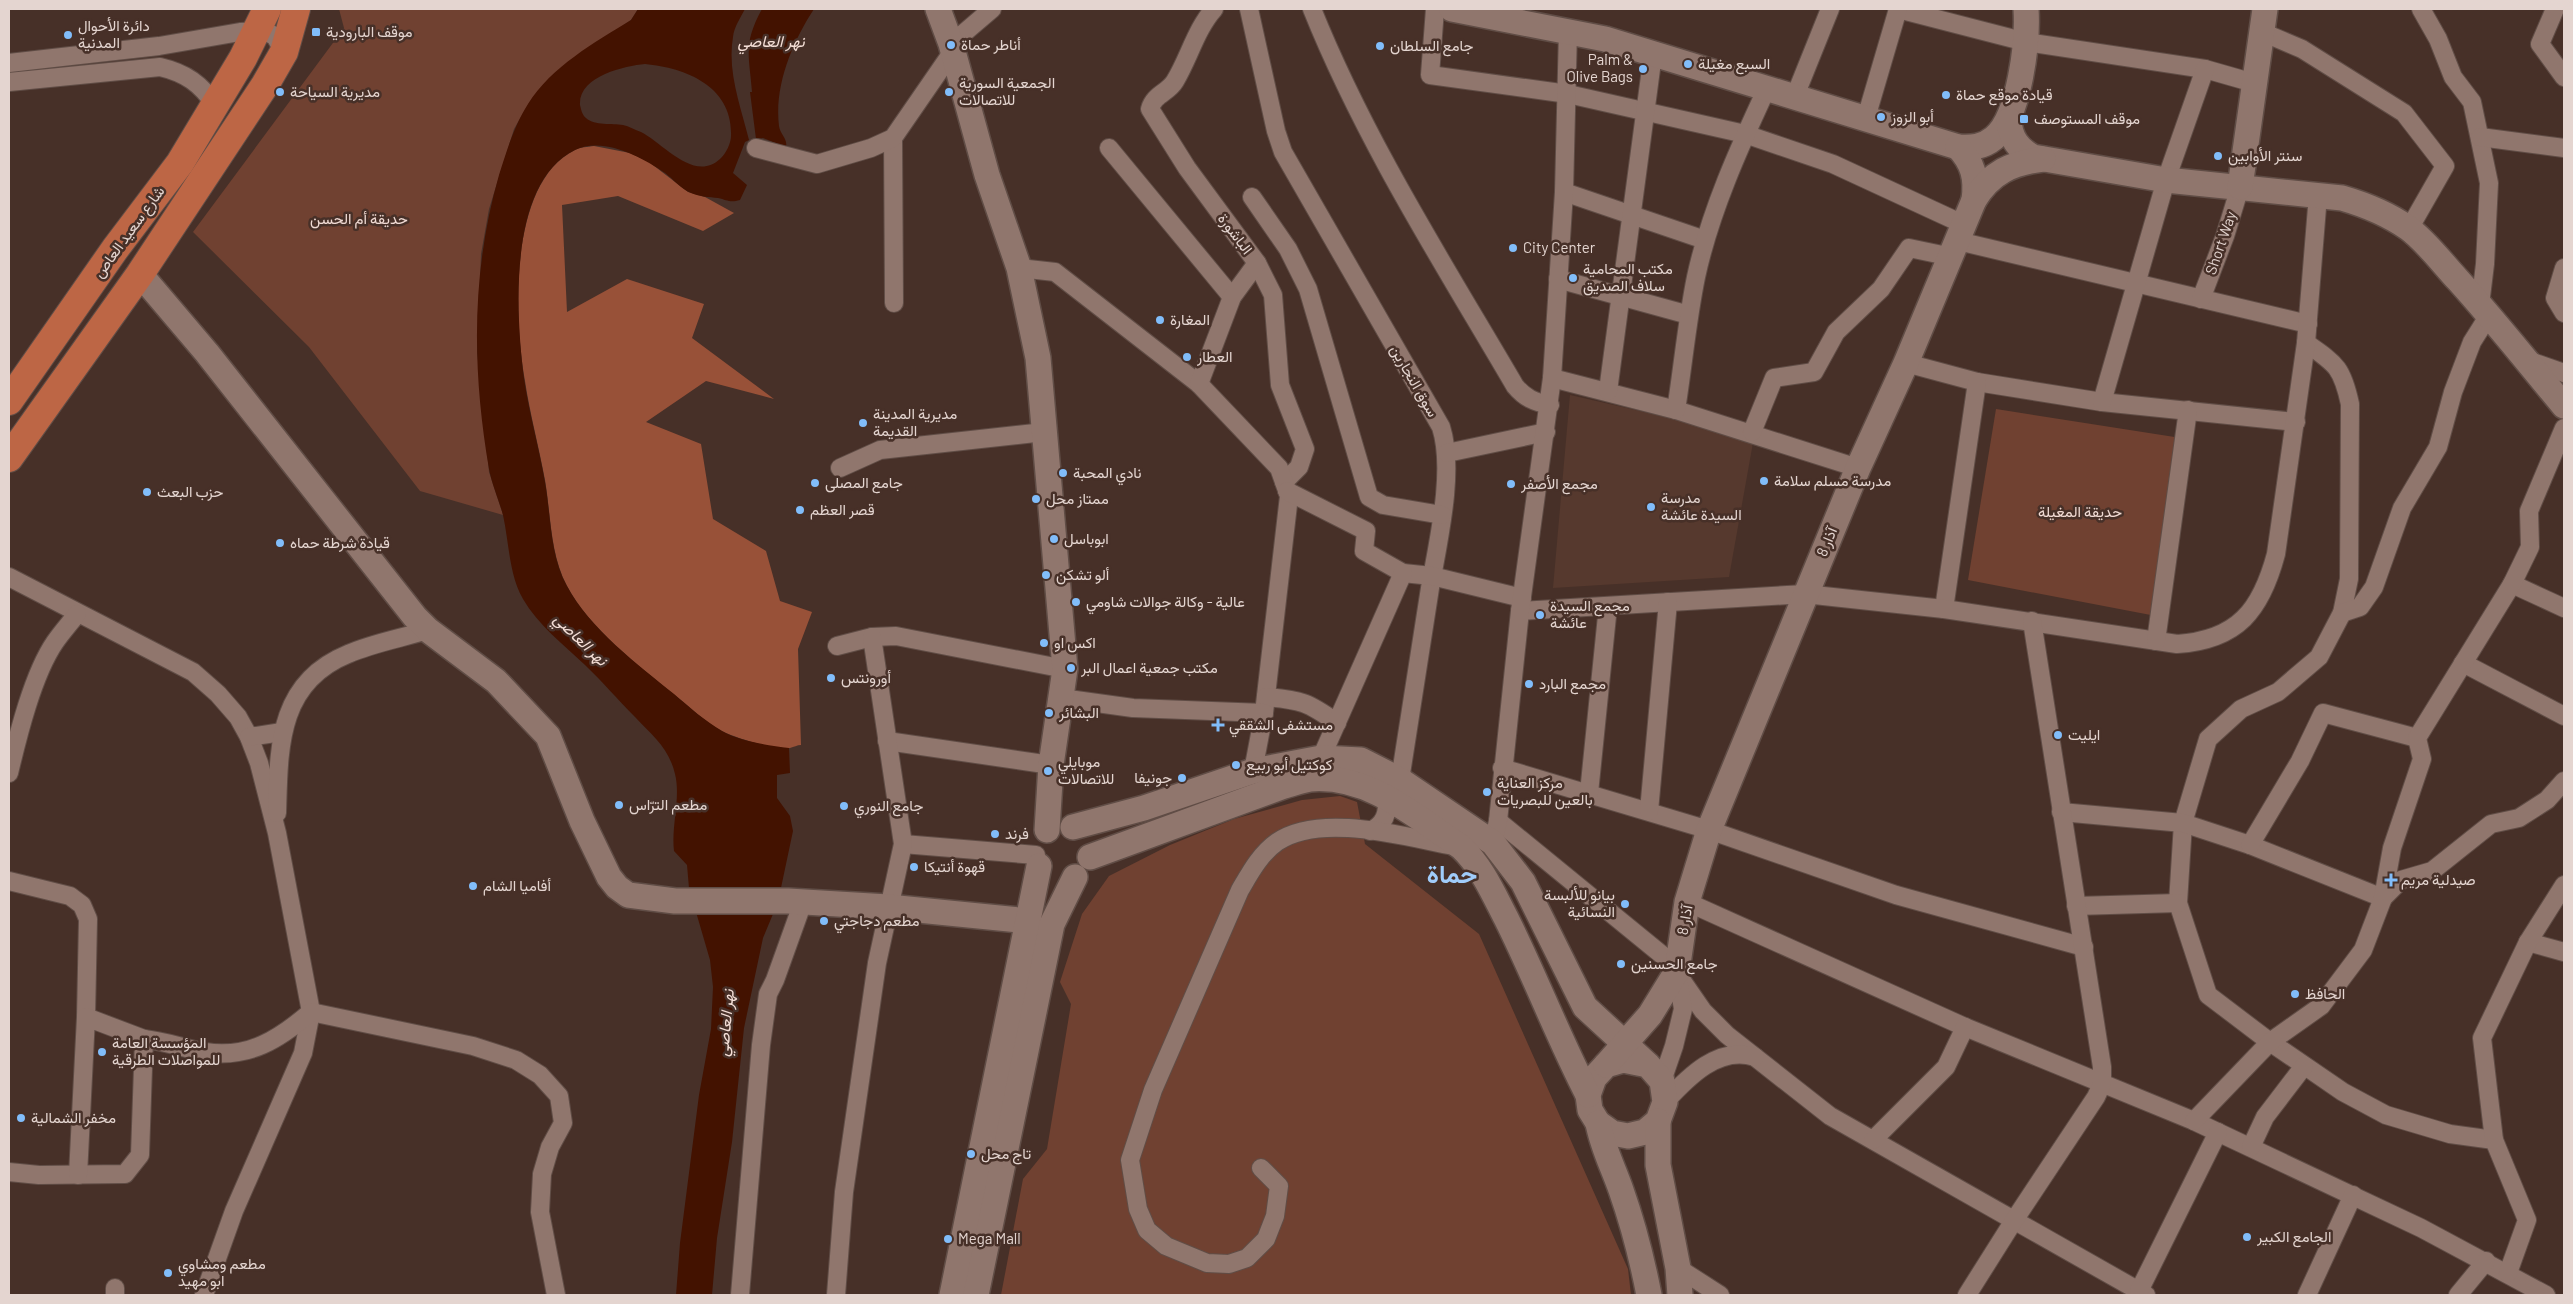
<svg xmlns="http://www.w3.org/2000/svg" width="2573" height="1304" viewBox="0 0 2573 1304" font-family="Barlow,Vazirmatn,sans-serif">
<rect width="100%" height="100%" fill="#473028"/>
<path fill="#56392e" d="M 1570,395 L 1754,437 L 1729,577 L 1553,588 Z"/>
<g fill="#704131">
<path d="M 339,9 L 638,9 L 631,20 L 565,65 L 544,84 L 529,103 L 514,129 L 489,209 L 481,254 L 477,351 L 489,472 L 503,515 L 420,491 L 309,347 L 193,232 L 344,28 Z"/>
<path d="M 1996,409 L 2181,438 L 2156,616 L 1968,580 Z"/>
<path d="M 1340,796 L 1357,802 L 1365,844 L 1479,934 L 1628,1269 L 1631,1295 L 1001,1295 L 1023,1179 L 1047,1149 L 1071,1004 L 1060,982 L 1082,914 L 1109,876 L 1170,845 L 1234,819 L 1302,800 Z"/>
</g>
<path fill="#985138" d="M 594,146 L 630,153 L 649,162 L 688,192 L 705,197 L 734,213 L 703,231 L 618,196 L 562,205 L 567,312 L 627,279 L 704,304 L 692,338 L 774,399 L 706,381 L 646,422 L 701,444 L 713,519 L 766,551 L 780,601 L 812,612 L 798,649 L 801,745 C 797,745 794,747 790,748 C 775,750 735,738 722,731 C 705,722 691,708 676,696 C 639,666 589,628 567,586 C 550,554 551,515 545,480 C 539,447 530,414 525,381 C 514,319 508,183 575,150 C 580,147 588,147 594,146 Z"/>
<g fill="#431200" fill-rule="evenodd">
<path d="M 638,9 L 745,9 C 741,17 734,27 733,37 C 727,72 741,107 749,140 L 745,142 L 733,173 L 747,185 L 740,200 C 730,203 727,200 718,198 C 709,197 700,197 691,193 C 681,189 673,179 665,173 C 642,157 603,136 575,150 C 507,183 516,316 524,378 C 529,413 539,447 545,482 C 551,516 550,556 567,586 C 589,628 638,665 674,694 C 689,707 705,721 722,731 C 742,742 767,745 789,748 L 790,773 L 777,775 L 777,798 L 790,816 L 793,831 L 778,902 L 763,938 L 744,1028 L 732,1142 L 717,1238 L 712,1295 L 676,1295 L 680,1243 L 699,1095 L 711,1029 L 713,987 L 710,960 L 689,888 L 687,865 L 674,851 C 671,826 681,798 675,774 C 669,748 652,735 635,717 C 618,700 602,681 585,665 C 563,644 538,625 523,599 C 509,575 509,542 503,515 C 499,500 492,485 489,469 C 472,370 471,272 499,175 C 507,150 514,126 528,104 C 551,67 595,42 631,20 ZM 645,64 C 687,68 733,87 731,136 C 731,143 726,154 720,159 C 694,183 663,143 641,132 C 635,130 629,126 623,125 C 612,123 595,126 586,118 C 582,115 581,109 580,105 C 578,76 625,66 645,64 Z"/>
<path d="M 762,9 L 814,9 C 793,41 774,85 779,126 C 780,134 788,139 786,147 L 763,138 L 756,139 L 750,92 L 752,92 C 749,54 743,44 762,9 Z"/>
</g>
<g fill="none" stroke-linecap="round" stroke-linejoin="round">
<defs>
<g id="minor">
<path d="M 1214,9 C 1196,29 1189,58 1175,81 C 1168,93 1154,94 1150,109 L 1187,168 L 1257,263 L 1273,295 L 1280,385 L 1305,449 L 1299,467 L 1284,482"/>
<path d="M 1249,9 L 1276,131 L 1283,152 L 1441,427 C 1455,471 1438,542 1430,588 C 1420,652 1410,716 1400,780"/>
<path d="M 1312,9 C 1365,141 1443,263 1515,386 C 1525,398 1534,402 1550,405"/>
<path d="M 1435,9 L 1430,75 L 1568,94 L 1745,134 L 1833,164 L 1965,225"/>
<path d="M 1898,9 L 2026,42 L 2205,69 L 2254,83"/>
<path d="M 2421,9 L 2438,39 L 2453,77 L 2472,102 L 2489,183 L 2485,264 L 2480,305"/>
<path d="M 2555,9 L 2540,44 L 2564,77"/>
<path d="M 2262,32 L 2302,49 L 2404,113 L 2445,166 L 2409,229"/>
<path d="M 951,44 L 992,9"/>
<path d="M 9,63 L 159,46 L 240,32 L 264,31 L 275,36 L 284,52"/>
<path d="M 9,82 L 160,67 C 186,73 201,84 216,106"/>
<path d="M 1795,96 L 1830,9"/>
<path d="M 1866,118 L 1898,9"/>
<path d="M 2480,137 L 2564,148"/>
<path d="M 893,138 L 894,303"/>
<path d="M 756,148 L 817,164 L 871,148 L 893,138 L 953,51"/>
<path d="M 1109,148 L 1232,297"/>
<path d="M 1564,192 L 1705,240"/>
<path d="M 1252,197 L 1288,249 L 1308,289 L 1369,497 L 1383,505 L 1442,515"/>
<path d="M 1958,241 L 2308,324"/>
<path d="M 1019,268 L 1055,272 L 1199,384 L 1279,468 L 1289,496 L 1264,713 L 1253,771"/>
<path d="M 2564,268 L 2555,298 L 2564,313"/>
<path d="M 1558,279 L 1689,315"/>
<path d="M 2201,299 L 2225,236 L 2240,187"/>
<path d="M 2306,343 C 2336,364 2342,367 2350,404 L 2349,579 L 2342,613 L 2319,657 L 2278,692 L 2241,709 L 2208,739 L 2183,823 L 2178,903 L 2208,995 L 2270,1042 L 2343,1092 L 2386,1115 L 2450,1134 L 2494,1140"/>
<path d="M 2527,360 L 2564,373"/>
<path d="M 1906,363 L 1977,382 L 2102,402 L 2296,422"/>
<path d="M 1552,378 L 1676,410 L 1858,468"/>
<path d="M 1199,384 L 1232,297 L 1257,263"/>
<path d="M 1608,391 L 1653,54"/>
<path d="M 2102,402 L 2166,180 L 2205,69"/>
<path d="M 1676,410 C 1683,366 1687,321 1696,277 C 1710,212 1739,148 1767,88"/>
<path d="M 1752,432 L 1774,378 L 1814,372 L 1836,332 L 1881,289 L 1909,248 L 1952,257"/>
<path d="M 1447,453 L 1546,432"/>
<path d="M 840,468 L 880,450 L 1044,432"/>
<path d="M 1287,491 L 1366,531 L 1364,551 L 1403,573 L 1432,576 L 1522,598"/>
<path d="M 9,577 L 193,672 L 218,694 L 238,717 L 249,737 L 259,763 L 277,833 L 311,1012 L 303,1053 L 234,1211 L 204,1295"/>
<path d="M 2512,584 L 2564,608"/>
<path d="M 1944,609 L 1977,382"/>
<path d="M 1520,611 L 1805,594 L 1944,609 L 2177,644 C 2238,640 2261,610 2276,554 L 2306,343 L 2318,195"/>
<path d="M 2342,613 L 2360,607 L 2374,587 L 2402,508 L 2438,447 L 2453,392 L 2472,342 L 2489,315"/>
<path d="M 2156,641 L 2188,410"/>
<path d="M 837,646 L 872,637 L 896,636 L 1065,669"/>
<path d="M 2463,663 L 2564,716"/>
<path d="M 1266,697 C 1301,700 1308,702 1337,723"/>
<path d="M 1061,698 L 1133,708 L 1264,713"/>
<path d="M 249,737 L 282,732"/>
<path d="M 887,741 L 1051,765"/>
<path d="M 1321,758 L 1403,573"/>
<path d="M 1502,768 L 1709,830 L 1896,895 L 2084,947"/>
<path d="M 9,773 C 18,735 33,674 55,642 C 62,632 70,623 77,614"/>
<path d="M 1589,793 L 1608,606"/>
<path d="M 1649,811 L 1668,602"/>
<path d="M 2061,812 L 2183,823 L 2250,845 L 2383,898 L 2401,880 L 2432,871 L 2491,824 L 2519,818 L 2547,800 L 2564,781"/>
<path d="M 277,813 C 279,748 277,683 348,654 C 373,643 402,638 428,630"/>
<path d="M 1498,821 L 1667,959 L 1703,1011 L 1727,1035 L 1830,1116 L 2146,1295"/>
<path d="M 1370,831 C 1384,825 1389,813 1386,798"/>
<path d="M 1493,843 L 1498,821 L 1520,611 L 1552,378 L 1564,192 L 1568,30"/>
<path d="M 903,844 L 1036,855"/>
<path d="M 2250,845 L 2300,761 L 2323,713 L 2417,738"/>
<path d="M 9,881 L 70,896 L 82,905 L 88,919 L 86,1017"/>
<path d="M 1687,902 L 1965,1027 L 2194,1121 L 2421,1228 L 2546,1295"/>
<path d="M 2076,906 L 2178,903"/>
<path d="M 2528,942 L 2564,952"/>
<path d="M 1662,1081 L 1674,1046 L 1683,1009 L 1678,979"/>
<path d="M 1665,1102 C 1688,1077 1719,1045 1755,1057"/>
<path d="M 2194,1121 L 2270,1042 L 2321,1006 L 2363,950 L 2383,898 L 2392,848 L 2422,759 L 2417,738 L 2512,584 L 2530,547 L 2529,511 L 2564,428"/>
<path d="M 1873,1140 L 1946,1067 L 1965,1027"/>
<path d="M 2251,1147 L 2265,1117 L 2304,1066"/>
<path d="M 1261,1168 L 1279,1186 L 1275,1216 L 1266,1239 L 1247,1258 L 1229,1264 L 1207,1263 L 1166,1246 L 1147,1230 L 1138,1209 L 1130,1160 L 1153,1090 L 1240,890 C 1250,873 1260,854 1277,842 C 1321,812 1405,837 1454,846"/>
<path d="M 9,1172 L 39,1175 L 125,1174 L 140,1155 L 144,1039 C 165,1041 185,1049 205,1052 C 249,1059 279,1039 311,1012 L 473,1046 L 516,1060 L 540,1075 L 559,1096 L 563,1123 L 550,1147 L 542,1174 L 540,1212 L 556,1295"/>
<path d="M 78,1175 L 86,1017 L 144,1039"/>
<path d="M 1678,1268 L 1720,1295"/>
<path d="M 2508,1273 L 2527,1220 L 2494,1140 L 2482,1038 L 2528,942 L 2564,885"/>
<path d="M 2139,1291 L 2218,1132"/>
<path d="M 115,1295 L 115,1288"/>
<path d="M 740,1295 L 761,1045 L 768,994 L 775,980 L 803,902"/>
<path d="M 836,1295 L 844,1192 L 877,963 L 903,844 L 872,637"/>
<path d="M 1967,1295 L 2013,1222 L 2096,1097 L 2102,1084 L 2102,1067 L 2032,621"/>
<path d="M 2307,1295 L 2353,1195"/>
<path d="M 2458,1295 L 2486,1261"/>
</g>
<g id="secondary">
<path d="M 938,9 L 951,44 L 987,175 L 1019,268 L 1038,358 L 1065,669 L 1051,765 L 1047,830"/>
<path d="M 1452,9 L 1605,39 L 1958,147 C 1972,148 1983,147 1994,138 C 2020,117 2028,40 2026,9"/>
<path d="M 2009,120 C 2010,138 2018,149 2033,157 L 2166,180 L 2342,198 C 2366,205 2388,214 2408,228 C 2427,242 2442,263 2458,280 C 2495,321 2529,364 2564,406"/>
<path d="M 1958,147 C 1973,163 1977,178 1974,200"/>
<path d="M 2240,187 L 2265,9"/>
<path d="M 140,274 L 207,353 L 415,617 L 428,630 L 496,681 L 548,736 L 582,821 L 609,877 L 617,887 L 628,895 L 675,901 L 788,901 L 888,907 L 1029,921"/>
<path d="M 1073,827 L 1144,808 L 1253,771 L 1321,758 L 1361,760 L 1400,780 L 1493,843 L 1523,882 L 1585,1007 L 1648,1065 L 1662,1081 L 1665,1102 L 1658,1121 L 1645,1132 L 1628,1136 L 1612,1133 L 1598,1123 L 1590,1110 L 1588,1095 L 1594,1078 L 1606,1065 L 1623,1060 L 1648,1065"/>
<path d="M 1090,857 L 1284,786 C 1292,784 1302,780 1310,779 C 1369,774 1416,817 1461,847 C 1482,867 1493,893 1506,918 C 1535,976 1558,1037 1588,1095"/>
<path d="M 1606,1065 L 1650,1015 L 1677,971 L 1687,902 L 1709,830 L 1858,468 L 1906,363 L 1974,200 C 1991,172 2012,163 2043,159"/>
<path d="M 1658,1121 L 1658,1165 L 1678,1268 L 1680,1295"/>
<path d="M 1598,1123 C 1602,1146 1613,1167 1621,1190 C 1633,1224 1642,1259 1649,1295"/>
<path d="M 952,1295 L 1039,866"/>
<path d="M 976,1295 L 1052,924 L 1075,877"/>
</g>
<g id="primary">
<path d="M 9,401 L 115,249 L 180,163 L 243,58 L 267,9"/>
<path d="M 9,458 L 140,274 L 265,85 L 284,52 L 296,9"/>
</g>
</defs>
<use href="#minor" stroke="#604d46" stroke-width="20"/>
<use href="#secondary" stroke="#604d46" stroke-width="28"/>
<use href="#primary" stroke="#604d46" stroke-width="30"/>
<use href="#minor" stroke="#90766d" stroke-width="18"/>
<use href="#secondary" stroke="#90766d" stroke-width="25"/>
<use href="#primary" stroke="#bd6645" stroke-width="28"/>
</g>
<g fill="#81bdfa" stroke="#473028" stroke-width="2">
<rect x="311" y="27" width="10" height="10" rx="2.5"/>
<circle cx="68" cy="35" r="5"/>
<circle cx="951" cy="45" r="5"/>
<circle cx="1380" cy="46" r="5"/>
<circle cx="1688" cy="64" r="5"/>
<circle cx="1643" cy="69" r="5"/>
<circle cx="280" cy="92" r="5"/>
<circle cx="949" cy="92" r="5"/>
<circle cx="1946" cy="95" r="5"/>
<circle cx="1881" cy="117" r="5"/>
<rect x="2019" y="114" width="10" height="10" rx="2.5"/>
<circle cx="2218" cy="156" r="5"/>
<circle cx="1513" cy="248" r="5"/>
<circle cx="1573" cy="278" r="5"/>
<circle cx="1160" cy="320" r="5"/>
<circle cx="1187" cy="357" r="5"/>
<circle cx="863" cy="423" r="5"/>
<circle cx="1063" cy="473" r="5"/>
<circle cx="1764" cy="481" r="5"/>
<circle cx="815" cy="483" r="5"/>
<circle cx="1511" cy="484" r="5"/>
<circle cx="147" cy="492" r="5"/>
<circle cx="1036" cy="499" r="5"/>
<circle cx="1651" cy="507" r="5"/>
<circle cx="800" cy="510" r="5"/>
<circle cx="1054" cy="539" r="5"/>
<circle cx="280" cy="543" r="5"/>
<circle cx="1046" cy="575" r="5"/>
<circle cx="1076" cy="602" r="5"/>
<circle cx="1540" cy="615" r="5"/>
<circle cx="1044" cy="643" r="5"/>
<circle cx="1071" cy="668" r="5"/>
<circle cx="831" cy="678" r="5"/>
<circle cx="1529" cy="684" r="5"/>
<circle cx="1049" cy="713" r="5"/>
<path d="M1215.5 717.5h5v5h5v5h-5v5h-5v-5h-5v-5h5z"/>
<circle cx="2058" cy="735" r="5"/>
<circle cx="1236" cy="765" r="5"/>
<circle cx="1048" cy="771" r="5"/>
<circle cx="1182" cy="778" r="5"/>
<circle cx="1487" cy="792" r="5"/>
<circle cx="619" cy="805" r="5"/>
<circle cx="844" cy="806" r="5"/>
<circle cx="995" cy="834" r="5"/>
<circle cx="914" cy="867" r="5"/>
<path d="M2388.5 872.5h5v5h5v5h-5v5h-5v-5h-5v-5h5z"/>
<circle cx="473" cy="886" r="5"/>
<circle cx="1625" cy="904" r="5"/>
<circle cx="824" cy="921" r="5"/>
<circle cx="1621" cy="964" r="5"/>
<circle cx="2295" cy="994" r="5"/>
<circle cx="102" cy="1052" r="5"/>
<circle cx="21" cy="1118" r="5"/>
<circle cx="971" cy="1154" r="5"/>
<circle cx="2247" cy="1237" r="5"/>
<circle cx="948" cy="1239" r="5"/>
<circle cx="168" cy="1273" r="5"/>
</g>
<g text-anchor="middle" stroke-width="5" stroke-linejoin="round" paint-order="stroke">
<g font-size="15" fill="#e4d5d0" stroke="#473028" text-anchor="start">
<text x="78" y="31">دائرة الأحوال<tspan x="78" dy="17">المدنية</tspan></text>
<text x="326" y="37">موقف البارودية</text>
<text x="961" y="50">أناطر حماة</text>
<text x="1390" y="51">جامع السلطان</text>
<text x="1633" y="65" text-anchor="end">Palm &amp;<tspan x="1633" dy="17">Olive Bags</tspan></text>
<text x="1698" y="69">السبع مغيلة</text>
<text x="959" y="88">الجمعية السورية<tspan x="959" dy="17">للاتصالات</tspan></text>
<text x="290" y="97">مديرية السياحة</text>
<text x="1956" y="100">قيادة موقع حماة</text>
<text x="1891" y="122">أبو الزوز</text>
<text x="2034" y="124">موقف المستوصف</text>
<text x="2228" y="161">سنتر الأوابين</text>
<text x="1523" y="253">City Center</text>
<text x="1583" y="274">مكتب المحامية<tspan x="1583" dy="17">سلاف الصديق</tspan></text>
<text x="1170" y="325">المغارة</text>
<text x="1197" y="362">العطار</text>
<text x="873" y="419">مديرية المدينة<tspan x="873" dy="17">القديمة</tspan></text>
<text x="1073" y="478">نادي المحبة</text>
<text x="1774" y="486">مدرسة مسلم سلامة</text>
<text x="825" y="488">جامع المصلى</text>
<text x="1521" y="489">مجمع الأصفر</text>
<text x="157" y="497">حزب البعث</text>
<text x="1661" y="503">مدرسة<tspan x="1661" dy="17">السيدة عائشة</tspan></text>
<text x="1046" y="504">ممتاز محل</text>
<text x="810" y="515">قصر العظم</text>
<text x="1064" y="544">ابوباسل</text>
<text x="290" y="548">قيادة شرطة حماه</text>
<text x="1056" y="580">ألو تشكن</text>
<text x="1086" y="607">عالية - وكالة جوالات شاومي</text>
<text x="1550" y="611">مجمع السيدة<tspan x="1550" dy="17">عائشة</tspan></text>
<text x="1054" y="648">اكس او</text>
<text x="1081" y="673">مكتب جمعية اعمال البر</text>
<text x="841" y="683">أورونتس</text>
<text x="1539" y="689">مجمع البارد</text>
<text x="1059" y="718">البشائر</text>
<text x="1229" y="730">مستشفى الشققي</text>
<text x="2068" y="740">ايليت</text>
<text x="1058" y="767">موبايلي<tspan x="1058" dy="17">للاتصالات</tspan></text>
<text x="1246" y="770">كوكتيل أبو ربيع</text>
<text x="1172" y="783" text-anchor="end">جونيفا</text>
<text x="1497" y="788">مركز العناية<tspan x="1497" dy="17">بالعين للبصريات</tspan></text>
<text x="629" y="810">مطعم الترّاس</text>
<text x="854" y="811">جامع النوري</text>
<text x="1005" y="839">فرند</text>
<text x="924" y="872">قهوة أنتيكا</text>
<text x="2401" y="885">صيدلية مريم</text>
<text x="483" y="891">أفاميا الشام</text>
<text x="1615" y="900" text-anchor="end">بيانو للألبسة<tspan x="1615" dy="17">النسائية</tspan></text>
<text x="834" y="926">مطعم دجاجتي</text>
<text x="1631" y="969">جامع الحسنين</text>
<text x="2305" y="999">الحافظ</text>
<text x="112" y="1048">المؤسسة العامة<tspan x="112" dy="17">للمواصلات الطرقية</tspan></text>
<text x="31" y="1123">مخفر الشمالية</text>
<text x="981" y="1159">تاج محل</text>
<text x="2257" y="1242">الجامع الكبير</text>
<text x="958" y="1244">Mega Mall</text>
<text x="178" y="1269">مطعم ومشاوي<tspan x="178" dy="17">ابو مهيد</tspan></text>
</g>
<g font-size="15" fill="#f1dbd4" stroke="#473028">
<text x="359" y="224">حديقة أم الحسن</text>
<text x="2080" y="517">حديقة المغيلة</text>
</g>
<g font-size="15" fill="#e4d5d0" stroke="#473028">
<text transform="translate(129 232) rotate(-54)" y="5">شارع سعيد العاص</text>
<text transform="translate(1235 234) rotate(53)" y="5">الباشورة</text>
<text transform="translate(2221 243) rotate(-71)" y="5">Short Way</text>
<text transform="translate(1414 381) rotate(60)" y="5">سوق النجارين</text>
<text transform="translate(1827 542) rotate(-67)" y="5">8 آذار</text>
<text transform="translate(1685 920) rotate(-80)" y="5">8 آذار</text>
</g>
<g font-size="16" font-style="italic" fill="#f5dfd7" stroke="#473028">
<text x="771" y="47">نهر العاصي</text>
<text transform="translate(581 639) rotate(44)" y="6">نهر العاصي</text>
<text transform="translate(725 1023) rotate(-85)" y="6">نهر العاصي</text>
</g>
<g font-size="25" font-weight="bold" fill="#a0ccfa" stroke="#473028">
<text x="1452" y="883">حماة</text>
</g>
</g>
<rect width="2573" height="1304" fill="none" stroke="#e4d5d0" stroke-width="20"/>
</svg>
